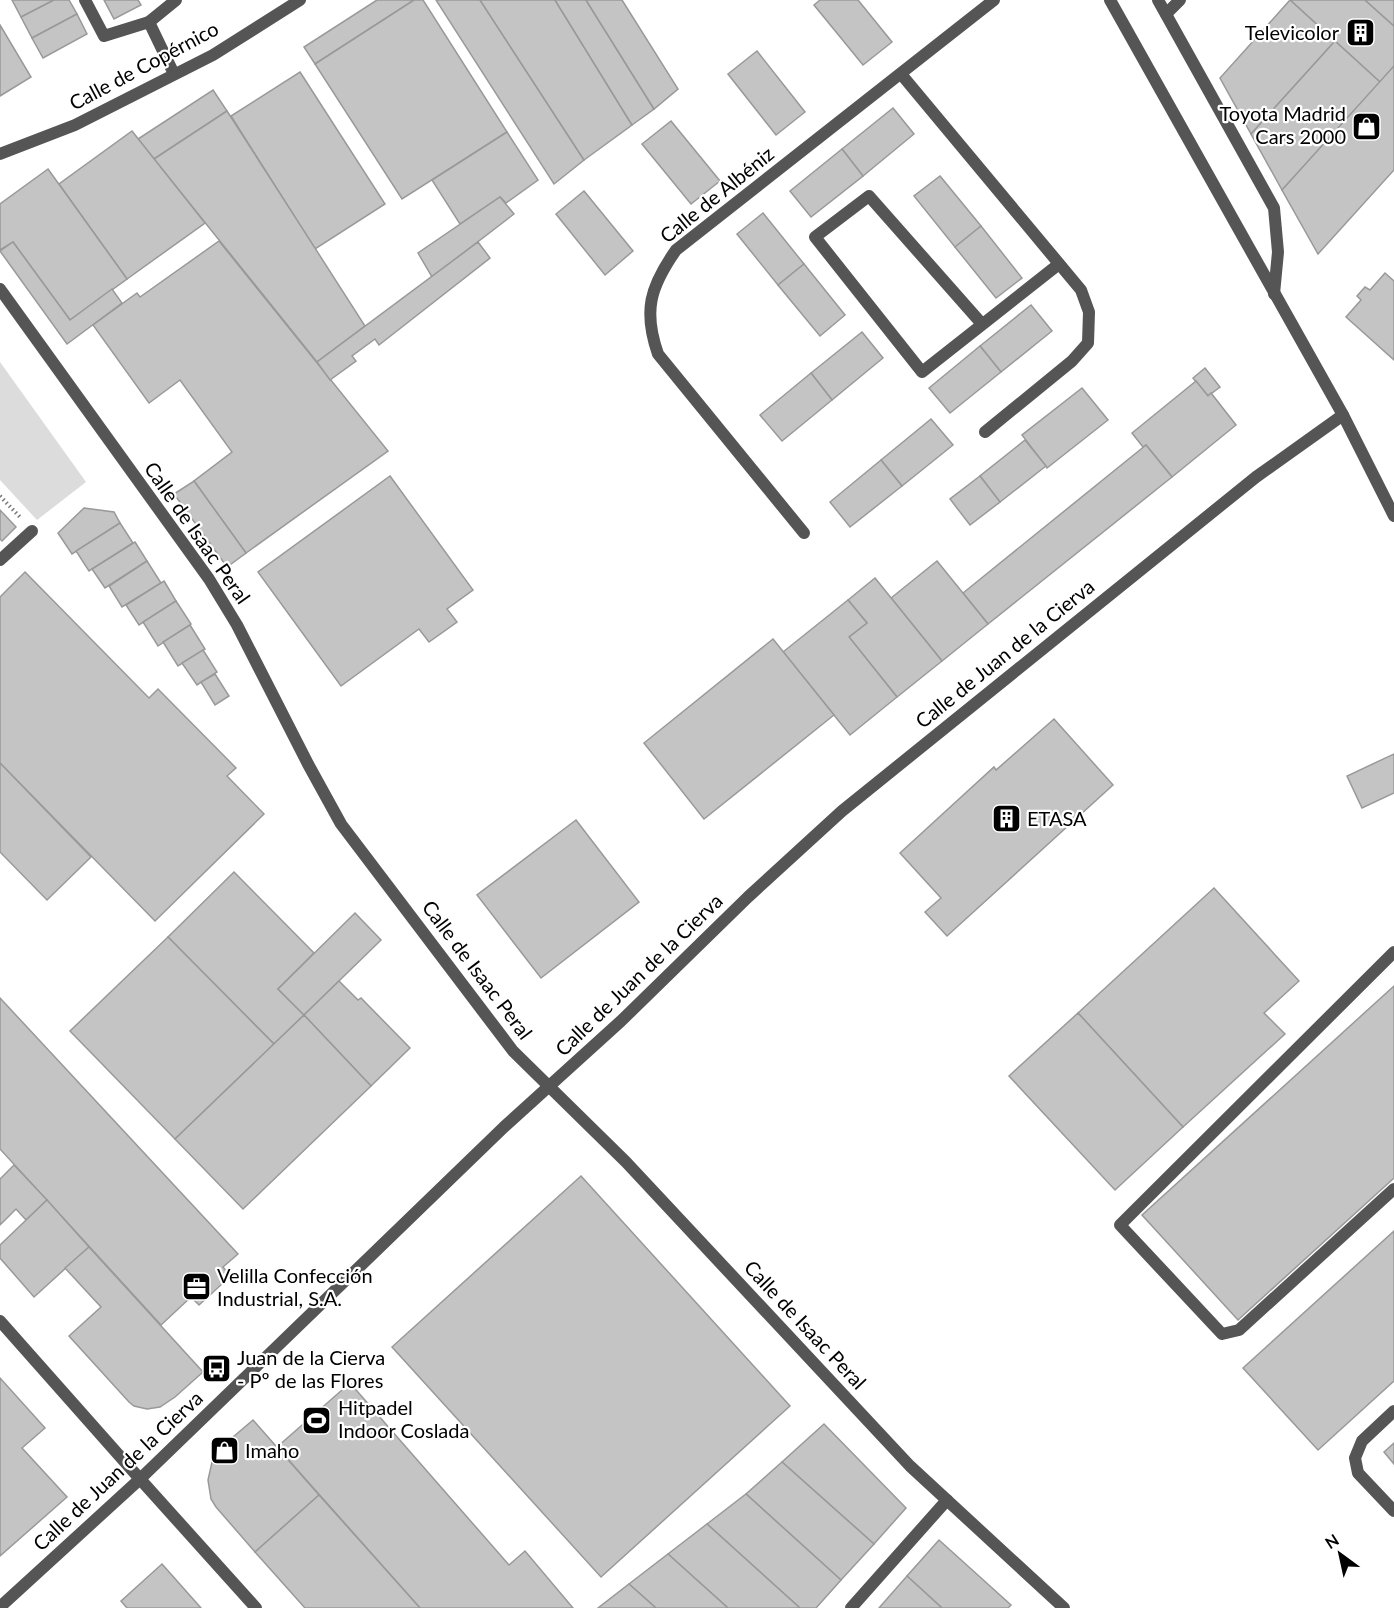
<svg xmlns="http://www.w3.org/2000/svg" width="1394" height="1608" viewBox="0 0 1394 1608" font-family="Lato,sans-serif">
<rect width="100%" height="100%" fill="#fff"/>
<path fill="#dcdcdc" d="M 0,362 L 86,482 L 37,520 L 0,480 Z"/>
<g fill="#c4c4c4" stroke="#999" stroke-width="1.5">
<path d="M 12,0 L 54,0 L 21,17 Z"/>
<path d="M 54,0 L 69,0 L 77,14 L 32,38 L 21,17 Z"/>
<path d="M 104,0 L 138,0 L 141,5 L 114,19 Z"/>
<path d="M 377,0 L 414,0 L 315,64 L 304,47 Z"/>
<path d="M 414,0 L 423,0 L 507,132 L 402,199 L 315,64 Z"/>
<path d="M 436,0 L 480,0 L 584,160 L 554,184 Z"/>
<path d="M 480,0 L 555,0 L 632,125 L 584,160 Z"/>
<path d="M 555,0 L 586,0 L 654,109 L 632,125 Z"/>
<path d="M 586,0 L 622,0 L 678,89 L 654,109 Z"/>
<path d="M 820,0 L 858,0 L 892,42 L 863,65 L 814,5 Z"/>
<path d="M 1290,0 L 1365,0 L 1394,26 L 1394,66 L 1380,82 Z"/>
<path d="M 1290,0 L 1335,41 L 1251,134 L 1220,78 Z"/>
<path d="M 1365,0 L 1394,0 L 1394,26 Z"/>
<path d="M 77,14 L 87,34 L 43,58 L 32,38 Z"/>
<path d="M 0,25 L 31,77 L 0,96 Z"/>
<path d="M 1335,41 L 1380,82 L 1282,190 L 1251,134 Z"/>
<path d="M 757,51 L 805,112 L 776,135 L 728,74 Z"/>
<path d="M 1394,66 L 1394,170 L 1318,254 L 1282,190 Z"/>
<path d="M 300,72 L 385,204 L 315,249 L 231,116 Z"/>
<path d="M 213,90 L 227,111 L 154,159 L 138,139 Z"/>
<path d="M 893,108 L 914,134 L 863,176 L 842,149 Z"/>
<path d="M 227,111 L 365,326 L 317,362 L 154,159 Z"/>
<path d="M 671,121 L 720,181 L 691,204 L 642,144 Z"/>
<path d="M 132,131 L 205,223 L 127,279 L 59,184 Z"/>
<path d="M 507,132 L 538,180 L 506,203 L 500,197 L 460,224 L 432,180 Z"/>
<path d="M 842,149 L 863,176 L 811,217 L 790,191 Z"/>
<path d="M 48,169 L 127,279 L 70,320 L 13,242 L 0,250 L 0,204 Z"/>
<path d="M 940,176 L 981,226 L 955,247 L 914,196 Z"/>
<path d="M 584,191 L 633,251 L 605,275 L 556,214 Z"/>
<path d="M 500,197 L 514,214 L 432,277 L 418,253 Z"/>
<path d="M 763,213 L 804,264 L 778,285 L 737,234 Z"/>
<path d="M 981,226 L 1022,278 L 996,298 L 955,247 Z"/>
<path d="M 219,241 L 388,451 L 246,553 L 194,481 L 232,452 L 180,380 L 149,403 L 93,325 L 137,293 L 140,297 Z"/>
<path d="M 13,242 L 70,320 L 112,289 L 122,303 L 67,344 L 0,251 Z"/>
<path d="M 478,242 L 490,258 L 379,345 L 375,339 L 352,356 L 356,361 L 330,380 L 317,362 Z"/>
<path d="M 804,264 L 845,315 L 820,336 L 778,285 Z"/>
<path d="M 1385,273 L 1394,281 L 1394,360 L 1346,317 L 1361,300 L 1357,296 L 1365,287 L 1370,290 Z"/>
<path d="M 1031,305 L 1052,331 L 1001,372 L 980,346 Z"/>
<path d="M 862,332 L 883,358 L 832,400 L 811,373 Z"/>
<path d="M 980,346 L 1001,372 L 950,413 L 929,388 Z"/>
<path d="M 1205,368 L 1220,387 L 1208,396 L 1193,378 Z"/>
<path d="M 811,373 L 832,400 L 782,441 L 760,415 Z"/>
<path d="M 1196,381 L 1208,396 L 1211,393 L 1236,425 L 1172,477 L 1146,445 L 1143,447 L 1132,433 Z"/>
<path d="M 1082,388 L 1108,420 L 1047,468 L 1022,435 Z"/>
<path d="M 931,419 L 953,445 L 902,486 L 881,460 Z"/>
<path d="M 1025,440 L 1046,466 L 1000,502 L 980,476 Z"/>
<path d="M 1146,445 L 1172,477 L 988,624 L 963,593 Z"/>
<path d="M 881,460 L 902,486 L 850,527 L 830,502 Z"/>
<path d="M 390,476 L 473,590 L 447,609 L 457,622 L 429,642 L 419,629 L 341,686 L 258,572 Z"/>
<path d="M 980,476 L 1000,502 L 970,525 L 950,499 Z"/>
<path d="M 194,481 L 246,553 L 227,567 L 174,494 Z"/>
<path d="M 84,508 L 114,512 L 120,523 L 72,554 L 58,533 Z"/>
<path d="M 0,510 L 16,527 L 2,541 L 0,539 Z"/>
<path d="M 120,523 L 133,543 L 89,571 L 76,551 Z"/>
<path d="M 135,542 L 147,561 L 105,588 L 92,569 Z"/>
<path d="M 147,561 L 161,583 L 122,607 L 109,586 Z"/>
<path d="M 937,561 L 988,624 L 942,661 L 891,598 Z"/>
<path d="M 25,572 L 149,698 L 158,689 L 236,768 L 227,776 L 264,814 L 155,921 L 0,763 L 0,597 Z"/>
<path d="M 875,578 L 942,661 L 897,697 L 849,637 L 867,623 L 848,600 Z"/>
<path d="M 164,581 L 176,601 L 139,625 L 126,605 Z"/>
<path d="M 848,600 L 867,623 L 849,637 L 897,697 L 850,735 L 783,652 Z"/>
<path d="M 176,601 L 191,624 L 158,646 L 143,622 Z"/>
<path d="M 190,625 L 205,649 L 178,666 L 163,642 Z"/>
<path d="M 773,639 L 834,715 L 704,819 L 644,743 Z"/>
<path d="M 203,650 L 217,672 L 197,685 L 182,663 Z"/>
<path d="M 215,674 L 229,696 L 215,705 L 201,682 Z"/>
<path d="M 1054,719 L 1113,785 L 947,936 L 925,912 L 941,898 L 900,853 L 994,767 L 996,770 Z"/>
<path d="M 1394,754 L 1394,793 L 1362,808 L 1347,776 Z"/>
<path d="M 0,763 L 91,857 L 47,900 L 0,852 Z"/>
<path d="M 576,820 L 639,902 L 541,978 L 477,895 Z"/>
<path d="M 234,872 L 314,953 L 278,989 L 304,1015 L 274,1044 L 168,937 Z"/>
<path d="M 1214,888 L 1299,981 L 1264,1013 L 1285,1034 L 1183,1127 L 1078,1013 Z"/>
<path d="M 355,913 L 381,940 L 304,1015 L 278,989 Z"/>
<path d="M 168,937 L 274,1044 L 175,1139 L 70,1031 Z"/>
<path d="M 339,981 L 358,1000 L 361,998 L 410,1048 L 371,1086 L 304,1015 Z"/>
<path d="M 1394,986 L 1394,1178 L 1238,1320 L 1142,1215 Z"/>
<path d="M 0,998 L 238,1254 L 223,1267 L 228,1273 L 220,1281 L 222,1284 L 199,1305 L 191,1297 L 161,1325 L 0,1149 Z"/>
<path d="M 1078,1013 L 1183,1127 L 1115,1190 L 1009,1076 Z"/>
<path d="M 304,1015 L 371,1086 L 243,1209 L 175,1139 Z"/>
<path d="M 14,1165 L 47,1200 L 26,1220 L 16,1209 L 0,1225 L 0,1179 Z"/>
<path d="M 581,1176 L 790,1406 L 601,1577 L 392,1347 Z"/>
<path d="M 47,1200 L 89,1247 L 34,1297 L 0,1258 L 0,1245 Z"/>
<path d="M 1394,1231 L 1394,1381 L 1318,1450 L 1243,1368 Z"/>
<path d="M 89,1247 L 203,1372 L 175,1397 L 160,1407 L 147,1409 L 134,1406 L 129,1402 L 69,1336 L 101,1307 L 65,1268 Z"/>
<path d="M 0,1378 L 45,1428 L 22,1448 L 67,1497 L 0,1556 Z"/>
<path d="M 350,1383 L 509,1565 L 525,1551 L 573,1608 L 420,1608 L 277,1447 Z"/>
<path d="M 253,1420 L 319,1495 L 255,1552 L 216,1507 L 211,1499 L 208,1480 L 212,1462 L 219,1449 Z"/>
<path d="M 824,1424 L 906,1508 L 874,1544 L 782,1462 Z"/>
<path d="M 1394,1443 L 1394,1464 L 1384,1452 Z"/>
<path d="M 782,1462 L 874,1544 L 841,1580 L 746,1494 Z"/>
<path d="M 746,1494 L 841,1580 L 816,1608 L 800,1608 L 707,1524 Z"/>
<path d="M 319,1495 L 420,1608 L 305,1608 L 255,1552 Z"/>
<path d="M 707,1524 L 800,1608 L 728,1608 L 668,1554 Z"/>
<path d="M 939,1540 L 1011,1605 L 1008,1608 L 942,1608 L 907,1576 Z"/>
<path d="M 668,1554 L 728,1608 L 656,1608 L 629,1584 Z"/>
<path d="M 162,1564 L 201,1608 L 127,1608 L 121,1601 Z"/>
<path d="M 907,1576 L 942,1608 L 879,1608 Z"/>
<path d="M 629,1584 L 656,1608 L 598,1608 Z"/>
</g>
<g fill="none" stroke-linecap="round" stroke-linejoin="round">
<path stroke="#777" stroke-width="4" stroke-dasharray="1.5 3" stroke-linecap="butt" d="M 0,496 L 20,517"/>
<g stroke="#555" stroke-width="12">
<path d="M 85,0 L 104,36 L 149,22 L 176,0"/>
<path d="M 1158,0 L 1274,208 L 1278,252 L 1274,294"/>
<path d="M 1166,14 L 1180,0"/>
<path d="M 149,22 L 174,74"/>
<path d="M 1394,952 L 1120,1225 L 1222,1334 L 1239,1330 L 1394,1189"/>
<path d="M 1394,1411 L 1362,1441 L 1355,1458 L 1358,1473 L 1394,1511"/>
<path d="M 851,1608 L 947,1500"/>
</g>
<g stroke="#555" stroke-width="12">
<path d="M 982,324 L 869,196 L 815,237 L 922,372 L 1059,264"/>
<path d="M 0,560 L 32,531"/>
</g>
<g stroke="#555" stroke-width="12">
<path d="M 901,74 L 1081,290 L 1089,312 L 1088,343 L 1072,361 L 985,432"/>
<path d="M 0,154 L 75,125 L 213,55 L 300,0"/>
<path d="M 0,289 L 209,579 L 237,625 L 308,764 L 341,824 L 513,1051 L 626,1162 L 910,1466 L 1064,1608"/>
<path d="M 804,533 L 658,354 C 643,311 650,287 676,250 L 994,0"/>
<path d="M 0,1321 L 140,1479 L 256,1608"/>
<path d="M 0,1607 L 140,1479 L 504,1127 L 621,1021 L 748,897 L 842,811 L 1256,477 L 1343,415"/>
</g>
<path stroke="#555" stroke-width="12" d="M 1110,0 L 1343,415 L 1394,516"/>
</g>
<defs>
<symbol id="building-square" viewBox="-11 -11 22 22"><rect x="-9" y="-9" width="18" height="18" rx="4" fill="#000" stroke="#fff"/><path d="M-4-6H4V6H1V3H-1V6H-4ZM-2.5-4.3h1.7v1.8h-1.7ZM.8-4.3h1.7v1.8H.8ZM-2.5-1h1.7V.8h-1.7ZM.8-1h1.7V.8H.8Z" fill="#fff"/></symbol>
<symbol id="shop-square" viewBox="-11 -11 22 22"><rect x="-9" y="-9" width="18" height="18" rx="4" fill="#000" stroke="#fff"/><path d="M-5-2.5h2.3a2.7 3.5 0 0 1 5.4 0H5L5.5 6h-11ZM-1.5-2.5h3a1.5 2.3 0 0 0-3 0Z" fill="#fff"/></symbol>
<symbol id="office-square" viewBox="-11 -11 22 22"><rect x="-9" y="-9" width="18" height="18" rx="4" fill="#000" stroke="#fff"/><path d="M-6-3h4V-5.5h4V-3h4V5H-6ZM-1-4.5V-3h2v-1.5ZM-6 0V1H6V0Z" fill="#fff"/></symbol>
<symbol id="bus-square" viewBox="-11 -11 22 22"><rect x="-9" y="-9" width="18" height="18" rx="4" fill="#000" stroke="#fff"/><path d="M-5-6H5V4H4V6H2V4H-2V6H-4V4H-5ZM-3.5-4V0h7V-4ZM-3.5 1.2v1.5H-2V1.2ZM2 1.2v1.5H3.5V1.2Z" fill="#fff"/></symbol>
<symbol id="stadium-square" viewBox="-11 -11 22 22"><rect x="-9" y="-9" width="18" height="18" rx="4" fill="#000" stroke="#fff"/><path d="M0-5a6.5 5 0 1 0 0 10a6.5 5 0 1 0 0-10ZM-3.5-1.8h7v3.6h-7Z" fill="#fff"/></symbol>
</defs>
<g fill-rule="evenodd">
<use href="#building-square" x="1344" y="16" width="33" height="33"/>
<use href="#shop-square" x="1350" y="110" width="33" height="33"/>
<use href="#building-square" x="990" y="802" width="33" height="33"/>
<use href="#office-square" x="180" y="1270" width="33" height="33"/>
<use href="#bus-square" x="200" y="1352" width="33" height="33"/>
<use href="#stadium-square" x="300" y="1404" width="33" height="33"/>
<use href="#shop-square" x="208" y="1434" width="33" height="33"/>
</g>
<g text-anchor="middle" stroke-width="4.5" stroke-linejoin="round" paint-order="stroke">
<g font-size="20" fill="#000" stroke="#fff" text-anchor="start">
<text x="1339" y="40" text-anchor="end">Televicolor</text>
<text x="1346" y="121" text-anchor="end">Toyota Madrid<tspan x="1346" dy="23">Cars 2000</tspan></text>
<text x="1027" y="826">ETASA</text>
<text x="217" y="1283">Velilla Confección<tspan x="217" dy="23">Industrial, S.A.</tspan></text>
<text x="237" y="1365">Juan de la Cierva<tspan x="237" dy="23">- Pº de las Flores</tspan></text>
<text x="338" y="1415">Hitpadel<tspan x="338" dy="23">Indoor Coslada</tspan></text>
<text x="245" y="1458">Imaho</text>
</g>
<g font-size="20" fill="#000" stroke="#fff">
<text transform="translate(144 66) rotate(-28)" y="7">Calle de Copérnico</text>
<text transform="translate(717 195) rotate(-39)" y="7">Calle de Albéniz</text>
<text transform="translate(197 533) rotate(55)" y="7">Calle de Isaac Peral</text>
<text transform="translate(1005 654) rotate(-39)" y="7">Calle de Juan de la Cierva</text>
<text transform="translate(477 970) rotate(53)" y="7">Calle de Isaac Peral</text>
<text transform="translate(639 975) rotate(-44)" y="7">Calle de Juan de la Cierva</text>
<text transform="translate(805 1325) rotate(47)" y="7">Calle de Isaac Peral</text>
<text transform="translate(118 1471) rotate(-43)" y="7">Calle de Juan de la Cierva</text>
</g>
</g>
<g transform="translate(1340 1554) rotate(327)" stroke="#ffffff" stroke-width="4.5" paint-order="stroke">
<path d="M0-4.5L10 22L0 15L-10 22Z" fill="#000000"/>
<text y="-9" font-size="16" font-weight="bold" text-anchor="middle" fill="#000000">N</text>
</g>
</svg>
